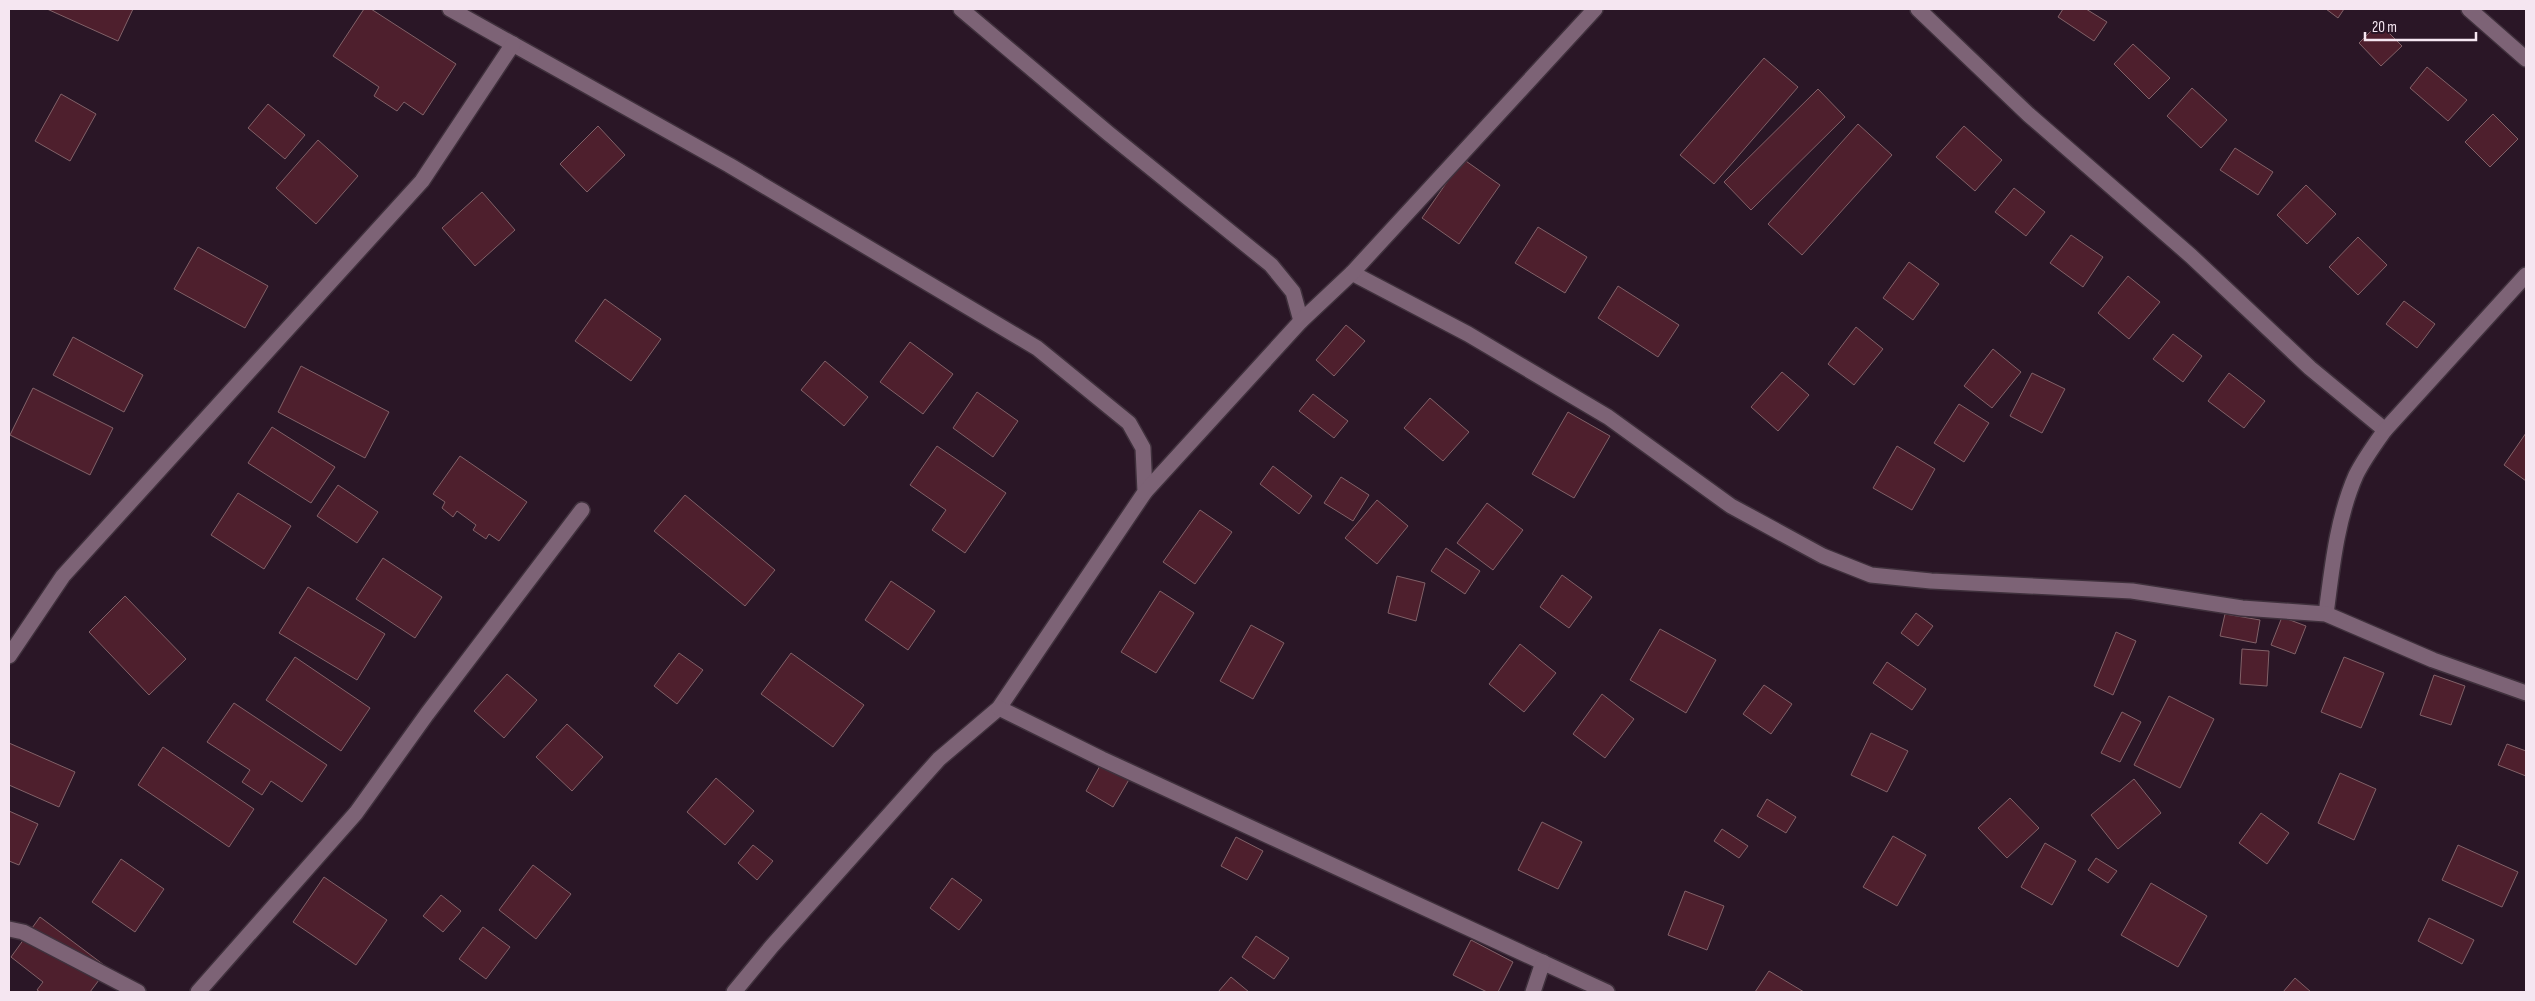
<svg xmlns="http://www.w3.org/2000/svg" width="2535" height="1001" viewBox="0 0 2535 1001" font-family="'Sofia Sans Condensed',sans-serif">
<rect width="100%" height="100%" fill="#2a1626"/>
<g fill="#4e1f2d" stroke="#816168">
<path d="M 47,9 L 133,9 L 118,41 Z"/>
<path d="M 364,9 L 371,9 L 456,64 L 423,115 L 404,102 L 397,111 L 374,96 L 379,87 L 333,56 Z"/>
<path d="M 2063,9 L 2086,9 L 2107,22 L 2094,41 L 2058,17 Z"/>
<path d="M 2326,9 L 2344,9 L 2338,18 Z"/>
<path d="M 2379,23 L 2402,46 L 2381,66 L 2359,43 Z"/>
<path d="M 2133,44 L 2170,78 L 2149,99 L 2114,64 Z"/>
<path d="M 1764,58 L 1798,87 L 1714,184 L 1680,155 Z"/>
<path d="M 2427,67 L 2467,100 L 2448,121 L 2410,88 Z"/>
<path d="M 2192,88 L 2227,120 L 2201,148 L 2167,116 Z"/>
<path d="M 1818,89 L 1845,117 L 1751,210 L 1724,182 Z"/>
<path d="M 61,94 L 96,114 L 70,161 L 35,141 Z"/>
<path d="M 268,104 L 305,135 L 285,159 L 248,128 Z"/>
<path d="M 2493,114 L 2518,139 L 2490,167 L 2465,142 Z"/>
<path d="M 1858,124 L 1892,155 L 1802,255 L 1768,224 Z"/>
<path d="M 598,126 L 625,155 L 587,192 L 560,164 Z"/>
<path d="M 1964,126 L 2002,160 L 1975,191 L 1936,157 Z"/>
<path d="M 318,140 L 358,176 L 316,224 L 276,188 Z"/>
<path d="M 2235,148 L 2273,172 L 2258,195 L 2220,170 Z"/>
<path d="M 1463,159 L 1500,185 L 1459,244 L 1422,218 Z"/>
<path d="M 2306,185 L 2336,214 L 2307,244 L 2277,215 Z"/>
<path d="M 2014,188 L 2045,212 L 2026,236 L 1995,212 Z"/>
<path d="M 482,192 L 515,230 L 475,266 L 442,228 Z"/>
<path d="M 1538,227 L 1587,257 L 1565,293 L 1515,263 Z"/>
<path d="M 2071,235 L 2103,257 L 2083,287 L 2050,263 Z"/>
<path d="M 2358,237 L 2387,265 L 2358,295 L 2329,267 Z"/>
<path d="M 198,247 L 268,286 L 245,328 L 174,289 Z"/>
<path d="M 1909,262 L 1939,284 L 1913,320 L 1883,298 Z"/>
<path d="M 2128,276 L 2160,302 L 2129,339 L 2098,313 Z"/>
<path d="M 1618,286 L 1679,325 L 1658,357 L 1598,318 Z"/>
<path d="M 605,299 L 661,339 L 631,381 L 575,341 Z"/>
<path d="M 2404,301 L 2435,324 L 2417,348 L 2386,324 Z"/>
<path d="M 1346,325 L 1365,341 L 1334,376 L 1316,360 Z"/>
<path d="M 1856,327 L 1883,349 L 1854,385 L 1828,364 Z"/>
<path d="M 2173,334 L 2202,356 L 2183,382 L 2153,359 Z"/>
<path d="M 73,337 L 143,375 L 124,412 L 53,375 Z"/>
<path d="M 910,342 L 953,374 L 923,414 L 880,382 Z"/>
<path d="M 1993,349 L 2021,372 L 1992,408 L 1964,386 Z"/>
<path d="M 825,361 L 868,397 L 844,426 L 801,390 Z"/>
<path d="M 301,366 L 389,412 L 365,458 L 278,412 Z"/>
<path d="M 1782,372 L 1809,395 L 1778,431 L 1751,407 Z"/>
<path d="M 2032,373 L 2065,389 L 2042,433 L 2010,416 Z"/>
<path d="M 2229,373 L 2265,401 L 2244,428 L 2208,401 Z"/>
<path d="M 33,388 L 113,428 L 90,475 L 10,435 Z"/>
<path d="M 977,392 L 1018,421 L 993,457 L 953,428 Z"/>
<path d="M 1313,394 L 1348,421 L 1334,438 L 1299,411 Z"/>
<path d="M 1430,398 L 1469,432 L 1443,461 L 1404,428 Z"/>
<path d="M 1959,404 L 1989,423 L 1964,462 L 1934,443 Z"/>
<path d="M 1568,412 L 1610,436 L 1574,498 L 1532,474 Z"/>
<path d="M 272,427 L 335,467 L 311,503 L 248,463 Z"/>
<path d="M 2526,433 L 2526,481 L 2504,465 Z"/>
<path d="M 937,446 L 1006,493 L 965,553 L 932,530 L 946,510 L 910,485 Z"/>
<path d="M 1897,446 L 1935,469 L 1912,510 L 1873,488 Z"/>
<path d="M 460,456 L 527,502 L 499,541 L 489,534 L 486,539 L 473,530 L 476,525 L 457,511 L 453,517 L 442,508 L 445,502 L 433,494 Z"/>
<path d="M 1273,466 L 1312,496 L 1299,514 L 1260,484 Z"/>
<path d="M 1341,477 L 1369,495 L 1353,521 L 1324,503 Z"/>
<path d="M 338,485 L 378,512 L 357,543 L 317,516 Z"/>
<path d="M 238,493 L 291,526 L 264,569 L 211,535 Z"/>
<path d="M 685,495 L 775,570 L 745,606 L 654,531 Z"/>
<path d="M 1377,500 L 1408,526 L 1377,564 L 1345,538 Z"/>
<path d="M 1487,503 L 1523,530 L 1493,570 L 1457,543 Z"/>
<path d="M 1200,510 L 1232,532 L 1195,584 L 1163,562 Z"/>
<path d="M 1446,548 L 1480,571 L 1465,594 L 1431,571 Z"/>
<path d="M 383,558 L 442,597 L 415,638 L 356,599 Z"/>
<path d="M 1562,575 L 1592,597 L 1569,628 L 1540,607 Z"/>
<path d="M 1397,576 L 1425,583 L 1416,621 L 1388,613 Z"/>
<path d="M 891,581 L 935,611 L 908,650 L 865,620 Z"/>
<path d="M 308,587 L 385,634 L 357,680 L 279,633 Z"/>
<path d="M 1160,591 L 1194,613 L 1156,673 L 1121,652 Z"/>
<path d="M 125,596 L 186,659 L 149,695 L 89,632 Z"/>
<path d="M 1916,613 L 1933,626 L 1918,646 L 1901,633 Z"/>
<path d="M 2225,614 L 2260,620 L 2256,643 L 2220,636 Z"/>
<path d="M 2282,617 L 2306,626 L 2295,654 L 2271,645 Z"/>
<path d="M 1251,625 L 1284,643 L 1253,699 L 1220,681 Z"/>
<path d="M 1660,629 L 1716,660 L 1686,713 L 1630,680 Z"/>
<path d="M 2116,632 L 2136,641 L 2113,695 L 2094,686 Z"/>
<path d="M 1520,644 L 1556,673 L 1524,712 L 1489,684 Z"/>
<path d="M 2242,649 L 2269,651 L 2267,686 L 2240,684 Z"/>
<path d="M 679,653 L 703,670 L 677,704 L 654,686 Z"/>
<path d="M 791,653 L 864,705 L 833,747 L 761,694 Z"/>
<path d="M 295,657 L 370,708 L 341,751 L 266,700 Z"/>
<path d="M 2344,657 L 2384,673 L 2361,728 L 2321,712 Z"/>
<path d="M 1887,662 L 1926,689 L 1912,710 L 1873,683 Z"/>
<path d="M 507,674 L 537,700 L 504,738 L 474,711 Z"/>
<path d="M 2434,675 L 2465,686 L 2451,725 L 2420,715 Z"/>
<path d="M 1764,685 L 1792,704 L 1771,734 L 1743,714 Z"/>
<path d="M 1602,694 L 1634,719 L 1605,758 L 1573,734 Z"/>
<path d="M 2169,696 L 2214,719 L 2180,788 L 2134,765 Z"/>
<path d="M 234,703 L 327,765 L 302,802 L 271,781 L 262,795 L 242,782 L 250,770 L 207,742 Z"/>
<path d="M 2122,712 L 2141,722 L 2120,762 L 2101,753 Z"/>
<path d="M 567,724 L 603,757 L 572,791 L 536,757 Z"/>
<path d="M 1871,733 L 1908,751 L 1887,792 L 1851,775 Z"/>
<path d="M 9,743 L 75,772 L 59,807 L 9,785 Z"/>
<path d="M 2507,744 L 2526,751 L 2526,776 L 2498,765 Z"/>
<path d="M 163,747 L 254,809 L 229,847 L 138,785 Z"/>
<path d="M 1106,755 L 1134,771 L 1113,807 L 1086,791 Z"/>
<path d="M 2340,773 L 2376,789 L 2354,840 L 2318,823 Z"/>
<path d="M 716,778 L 754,811 L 725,845 L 687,812 Z"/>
<path d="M 2134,779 L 2161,813 L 2118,849 L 2091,815 Z"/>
<path d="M 2010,798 L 2039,828 L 2007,858 L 1978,828 Z"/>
<path d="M 1767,799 L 1796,817 L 1786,833 L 1757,816 Z"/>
<path d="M 9,811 L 38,824 L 19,865 L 9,861 Z"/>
<path d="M 2261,813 L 2289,833 L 2267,864 L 2239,843 Z"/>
<path d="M 1542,822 L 1582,842 L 1558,889 L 1518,870 Z"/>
<path d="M 1722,829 L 1748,846 L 1739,858 L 1714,841 Z"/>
<path d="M 1893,836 L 1926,855 L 1897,906 L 1863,887 Z"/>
<path d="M 1236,837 L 1263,851 L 1247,880 L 1221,866 Z"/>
<path d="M 2045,843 L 2076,861 L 2052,905 L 2021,887 Z"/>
<path d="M 753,845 L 773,861 L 757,880 L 738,863 Z"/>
<path d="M 2458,845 L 2518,872 L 2502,907 L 2442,880 Z"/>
<path d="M 2096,858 L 2117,871 L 2108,883 L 2088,870 Z"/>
<path d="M 121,859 L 164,889 L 135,932 L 92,902 Z"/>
<path d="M 533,865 L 571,894 L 536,939 L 499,910 Z"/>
<path d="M 324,877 L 387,920 L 356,965 L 293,922 Z"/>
<path d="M 952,878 L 982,900 L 959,930 L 930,908 Z"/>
<path d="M 2151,883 L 2207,916 L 2178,967 L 2121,935 Z"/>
<path d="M 1685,891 L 1724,906 L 1707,950 L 1668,935 Z"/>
<path d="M 441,895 L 461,911 L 443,932 L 423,916 Z"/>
<path d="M 40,917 L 108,968 L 90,992 L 40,992 L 37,990 L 43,982 L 11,957 Z"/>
<path d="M 2429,918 L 2474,940 L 2462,964 L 2418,941 Z"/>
<path d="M 483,927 L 510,947 L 486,979 L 459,959 Z"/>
<path d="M 1256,936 L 1289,958 L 1274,979 L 1242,957 Z"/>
<path d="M 1471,940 L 1513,962 L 1498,992 L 1487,992 L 1453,975 Z"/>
<path d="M 1769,971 L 1804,992 L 1755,992 Z"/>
<path d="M 1231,977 L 1249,992 L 1218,992 Z"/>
<path d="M 2295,978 L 2311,992 L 2283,992 Z"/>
</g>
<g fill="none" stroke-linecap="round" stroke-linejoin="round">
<defs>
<g id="minor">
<path d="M 450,9 L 729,165 L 1037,348 L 1129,423 L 1143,448 L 1145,492 L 999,708 L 939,759 L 772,946 L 734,992"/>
<path d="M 961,9 L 1108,133 L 1271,265 L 1293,292 L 1301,321"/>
<path d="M 1918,9 L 2029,115 L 2191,256 L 2310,368 L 2385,430 C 2375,444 2364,459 2356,475 C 2337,518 2332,568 2326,614"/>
<path d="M 2469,9 L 2526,59"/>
<path d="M 1352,273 L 1468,334 L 1608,417 L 1731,506 L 1823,556 L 1871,575 L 1931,581 L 2132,591 L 2242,608 L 2326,614 L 2433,660 L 2526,693"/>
<path d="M 2385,430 L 2526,275"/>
<path d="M 1145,492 L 1301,321 L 1352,273 L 1595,9"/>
<path d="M 9,656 L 63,576 L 422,181 L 513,44"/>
<path d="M 999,708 L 1102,759 L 1607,992"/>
<path d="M 9,929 L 23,932 L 138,992"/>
<path d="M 198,992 L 356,813 L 427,714 L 582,510"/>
<path d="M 1533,992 L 1543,962"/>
</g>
</defs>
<use href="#minor" stroke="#3f303c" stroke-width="18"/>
<use href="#minor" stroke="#7d6376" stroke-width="15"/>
</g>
<rect width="2535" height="1001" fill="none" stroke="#f5e6f1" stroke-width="20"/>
<path d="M2365 32v8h111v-8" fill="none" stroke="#f5e6f1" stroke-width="2.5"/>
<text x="2372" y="32" font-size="15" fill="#f5e6f1" stroke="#2a1626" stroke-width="4" paint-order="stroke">20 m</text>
</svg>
